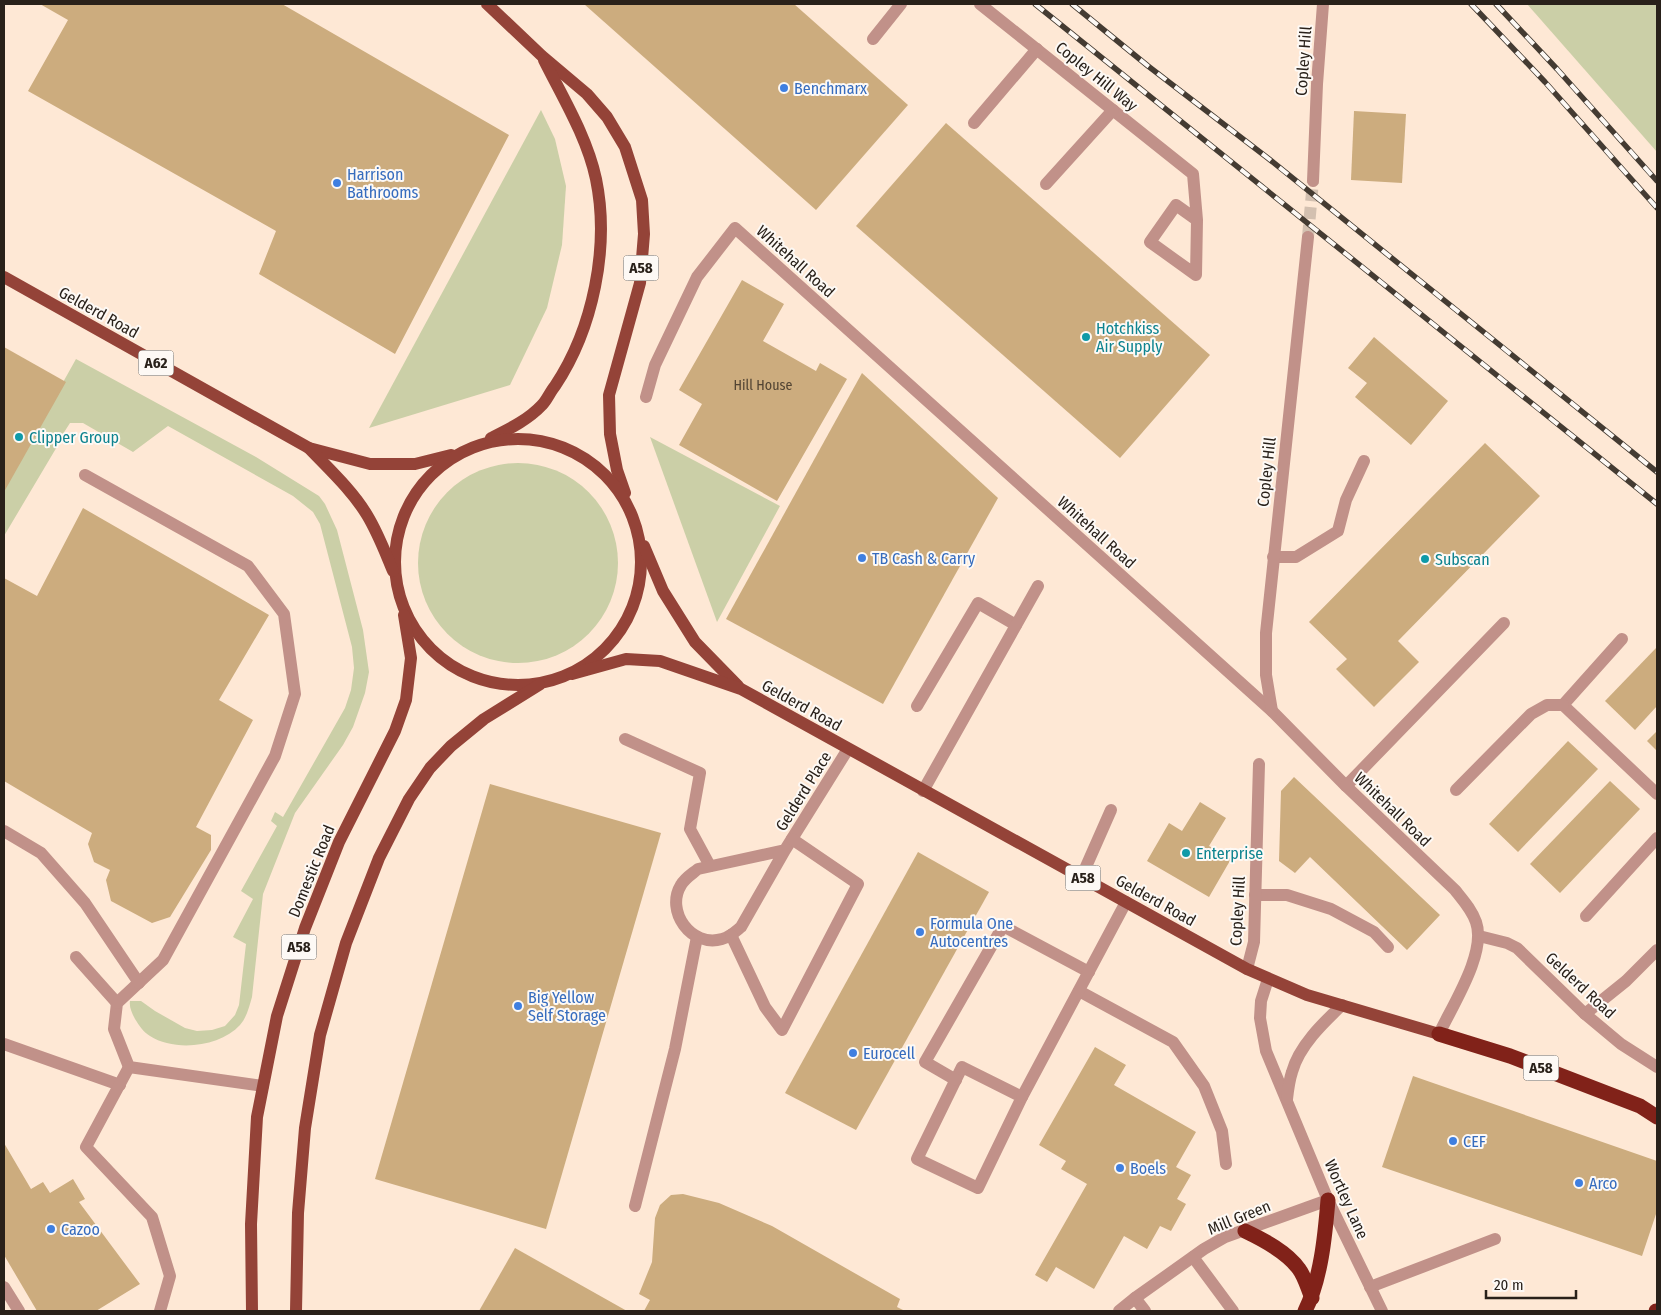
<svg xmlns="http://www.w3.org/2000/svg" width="1661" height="1315" viewBox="0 0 1661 1315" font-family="'Fira Sans Condensed',sans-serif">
<rect width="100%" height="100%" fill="#fee8d5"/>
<g fill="#cbcfa7">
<path d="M 1527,4 L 1657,4 L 1657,152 Z"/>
<path d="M 541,110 L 555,139 L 566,186 L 562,245 L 547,308 L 510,385 L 369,428 Z"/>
<path d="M 76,359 L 256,457 L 319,496 L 325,504 L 337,530 L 363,630 L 369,672 L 365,693 L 353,727 L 343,745 L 295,813 L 263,894 L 252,997 C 249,1007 247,1017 240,1025 C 220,1047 175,1052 150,1036 C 143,1032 139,1025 135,1019 C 132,1013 129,1007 130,1001 L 141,1001 L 155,1011 L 185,1028 L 197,1031 L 212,1030 L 225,1026 L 235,1015 L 239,1005 L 246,944 L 233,937 L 253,899 L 241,891 L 277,826 L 271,821 L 275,812 L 283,817 L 345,708 L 351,690 L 354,668 L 352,647 L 320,524 L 313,512 L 293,496 L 168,426 L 133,452 L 83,423 L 70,423 L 61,437 L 58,435 L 54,443 L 58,445 L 4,536 L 4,488 Z"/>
<path d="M 650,437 L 780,506 L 717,622 Z"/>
<circle cx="518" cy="563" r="100"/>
</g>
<g fill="#ccac7e">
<path d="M 40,4 L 282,4 L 509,135 L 395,354 L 259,274 L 276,231 L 28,91 L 68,20 Z"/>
<path d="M 584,4 L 794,4 L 908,105 L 816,210 Z"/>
<path d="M 1354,111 L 1406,114 L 1402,183 L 1351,180 Z"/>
<path d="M 946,123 L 1210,355 L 1120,458 L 856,226 Z"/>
<path d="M 742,280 L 784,304 L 763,341 L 816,371 L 820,363 L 847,379 L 777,501 L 679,445 L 702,404 L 679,390 Z"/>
<path d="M 1374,337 L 1448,401 L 1411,445 L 1355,397 L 1367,383 L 1348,368 Z"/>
<path d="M 4,347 L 66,382 L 4,492 Z"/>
<path d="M 862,373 L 998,498 L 883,704 L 726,619 Z"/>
<path d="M 1485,443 L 1540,496 L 1398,641 L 1419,662 L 1374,707 L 1336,669 L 1347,659 L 1309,622 Z"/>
<path d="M 83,508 L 269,615 L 219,700 L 253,720 L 196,827 L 211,835 L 211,850 L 170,917 L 152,923 L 111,901 L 106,880 L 110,870 L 94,862 L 88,844 L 92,833 L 4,781 L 4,578 L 37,596 Z"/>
<path d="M 1657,647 L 1657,706 L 1635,730 L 1605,701 Z"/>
<path d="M 1657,731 L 1657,751 L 1647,741 Z"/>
<path d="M 1568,741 L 1598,769 L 1518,852 L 1489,824 Z"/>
<path d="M 1294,777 L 1440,915 L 1407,950 L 1310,857 L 1295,873 L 1279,861 L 1281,791 Z"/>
<path d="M 1610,781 L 1640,809 L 1560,893 L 1530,864 Z"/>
<path d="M 490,784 L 661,833 L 546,1229 L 375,1179 Z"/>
<path d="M 1200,802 L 1226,818 L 1209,846 L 1231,859 L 1209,897 L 1147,861 L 1169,823 L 1182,831 Z"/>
<path d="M 918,852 L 989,892 L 856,1130 L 785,1093 Z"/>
<path d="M 1095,1047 L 1126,1065 L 1114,1085 L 1196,1132 L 1176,1167 L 1191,1175 L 1177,1199 L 1186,1204 L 1171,1231 L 1160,1226 L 1147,1249 L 1124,1236 L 1094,1289 L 1056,1267 L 1047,1282 L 1035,1275 L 1087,1184 L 1061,1169 L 1066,1161 L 1039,1145 Z"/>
<path d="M 1413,1076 L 1657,1161 L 1657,1211 L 1642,1256 L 1382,1167 Z"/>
<path d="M 4,1143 L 31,1189 L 43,1182 L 50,1193 L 73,1179 L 85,1199 L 79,1202 L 140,1284 L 96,1311 L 37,1311 L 4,1255 Z"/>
<path d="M 683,1194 L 719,1203 L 772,1226 L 900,1299 L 897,1307 L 905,1311 L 644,1311 L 650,1300 L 639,1294 L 652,1262 L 655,1218 L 660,1205 L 671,1195 Z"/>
<path d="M 515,1248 L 627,1311 L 479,1311 Z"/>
</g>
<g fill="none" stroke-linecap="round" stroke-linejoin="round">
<path stroke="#d3c0b0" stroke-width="12" stroke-dasharray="12 6" stroke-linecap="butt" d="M 1308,237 L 1313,181"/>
<g stroke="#c19189" stroke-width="12">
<path d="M 980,4 L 1193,174 L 1197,220 L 1196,275 L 1150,242 L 1176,205 L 1197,220"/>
<path d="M 873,39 L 901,4"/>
<path d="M 974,123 L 1037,49"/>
<path d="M 1313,181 L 1317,84 L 1323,4"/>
<path d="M 1046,184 L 1113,110"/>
<path d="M 646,397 L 655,365 L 697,277 L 735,228 L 1272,711 L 1346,786 L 1455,890 C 1463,900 1472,910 1476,922 C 1487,953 1452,1006 1439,1034"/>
<path d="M 85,475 L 248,566 L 284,614 L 295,694 L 275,756 L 163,960 L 117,1003 L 114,1029 L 129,1067 L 263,1086"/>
<path d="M 1273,557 L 1296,557 L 1338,531 L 1346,500 L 1364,461"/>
<path d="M 1622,639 L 1563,705 L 1657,794"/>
<path d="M 917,706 L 978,603 L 1016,625"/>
<path d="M 1272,711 L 1266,675 L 1266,633 L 1308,237"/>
<path d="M 625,739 L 700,773 L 690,829 L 710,866"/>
<path d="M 1346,786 L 1504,623"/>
<path d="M 1456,790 L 1531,714 L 1547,705 L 1563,705"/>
<path d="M 923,791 L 1038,586"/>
<path d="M 4,831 L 41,853 L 85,903 L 139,983"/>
<path d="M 785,850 L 698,869 C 692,874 685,878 681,885 C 665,911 691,948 722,939 C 730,937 735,932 741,927 L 785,850 L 848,749"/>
<path d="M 1081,878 L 1111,810"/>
<path d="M 1255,895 L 1287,895 L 1331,909 L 1374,932 L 1388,947"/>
<path d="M 1586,916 L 1657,838"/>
<path d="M 731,935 L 765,1007 L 782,1030 L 858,884 L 792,839"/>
<path d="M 1479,936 L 1507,943 L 1517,948 L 1585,1014 L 1621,1044 L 1657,1067"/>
<path d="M 76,957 L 117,1003"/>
<path d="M 1247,969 L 1254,942 L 1259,764"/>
<path d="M 1268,979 L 1261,1001 L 1260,1018 L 1266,1051 L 1328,1200 L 1382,1311"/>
<path d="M 1079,991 L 1173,1042 L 1204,1086 L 1222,1131 L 1226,1164"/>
<path d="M 1585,1014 L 1626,981 L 1657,950"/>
<path d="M 4,1044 L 120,1085"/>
<path d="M 129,1067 L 86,1147 L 152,1217 L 170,1276 L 160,1311"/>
<path d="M 962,1067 L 1022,1097 L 978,1188 L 917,1159 Z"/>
<path d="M 956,1080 L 925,1062 L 1003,926 L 1089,972"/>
<path d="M 1022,1097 L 1126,902"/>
<path d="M 1287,1099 C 1288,1090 1289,1081 1292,1072 C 1299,1046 1323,1023 1342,1005"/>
<path d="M 635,1206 L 675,1049 L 697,937"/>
<path d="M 1193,1257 L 1233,1311"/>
<path d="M 4,1287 L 19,1311"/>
<path d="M 1370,1287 L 1495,1239"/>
<path d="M 1135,1298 L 1145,1311"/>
<path d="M 1119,1311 L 1135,1298 L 1204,1249 L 1225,1237 L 1328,1200"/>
</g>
<g stroke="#944338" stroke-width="12">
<path d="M 487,4 L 542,56 L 587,94 L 607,117 L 625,147 L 642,200 L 644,234 L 640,283 L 609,395 L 610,434 L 617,470 L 625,493"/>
<path d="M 4,277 L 309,448 L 370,464 L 415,464 L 451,455"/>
<path d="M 491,438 C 509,429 528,420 542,405 C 547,400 550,392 555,386 C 593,329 610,247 596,179 C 587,137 563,98 544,60"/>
<circle cx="518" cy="562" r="123"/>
<path d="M 309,448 C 329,469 352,490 367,515 C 378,533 385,552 393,571"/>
<path d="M 644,546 L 663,591 L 695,642 L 738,686"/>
<path d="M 572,674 L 626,659 L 660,661 L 741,689 L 1247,969 L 1307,995 L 1439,1034"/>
<path d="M 252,1311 L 251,1224 L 257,1117 L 277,1016 L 305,928 L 339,842 L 395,731 L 406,700 L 411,658 L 404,615"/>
<path d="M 296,1311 L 298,1213 L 305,1128 L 320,1035 L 346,943 L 379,858 L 409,799 L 430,768 L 451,746 L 484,719 L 539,685"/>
</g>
<g stroke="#812219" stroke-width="15">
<path d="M 1439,1034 L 1510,1056 L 1640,1106 L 1657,1117"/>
<path d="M 1245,1231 C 1264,1240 1287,1252 1299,1269 C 1305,1277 1308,1289 1312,1298"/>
<path d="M 1305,1311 C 1321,1279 1325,1236 1328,1200"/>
<path d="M 1656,1311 L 1657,1311"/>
</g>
<defs>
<g id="rail">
<path d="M 1035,4 L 1657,504"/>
<path d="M 1072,4 L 1148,66 L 1269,159 L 1657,472"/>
<path d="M 1471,4 L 1545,82 L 1657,208"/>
<path d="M 1496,4 L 1557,69 L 1657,181"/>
</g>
</defs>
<use href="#rail" stroke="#443b32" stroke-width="5.5"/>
<use href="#rail" stroke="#fdf9f5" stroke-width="4" stroke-dasharray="11" stroke-linecap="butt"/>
</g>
<g fill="#3f7fe0" stroke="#fdf9f5" stroke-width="2">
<circle cx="784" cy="88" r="5"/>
<circle cx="337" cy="183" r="5"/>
<circle cx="862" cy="558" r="5"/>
<circle cx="920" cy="932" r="5"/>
<circle cx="518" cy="1006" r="5"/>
<circle cx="853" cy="1053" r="5"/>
<circle cx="1453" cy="1141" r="5"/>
<circle cx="1120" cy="1168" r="5"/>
<circle cx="1579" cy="1183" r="5"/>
<circle cx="51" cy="1229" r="5"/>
</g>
<g fill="#0f9aa8" stroke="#fdf9f5" stroke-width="2">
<circle cx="1086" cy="337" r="5"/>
<circle cx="19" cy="437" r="5"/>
<circle cx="1425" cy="559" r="5"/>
<circle cx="1186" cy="853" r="5"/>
</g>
<g text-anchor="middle" stroke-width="4" stroke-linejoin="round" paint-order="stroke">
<g font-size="14" fill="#524433">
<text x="763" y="390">Hill House</text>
</g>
<g fill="#fdf9f5" stroke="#69625c" stroke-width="1">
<rect x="623.5" y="255.5" width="35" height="25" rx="4"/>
<rect x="138.5" y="350.5" width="35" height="25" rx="4"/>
<rect x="1065.5" y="865.5" width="35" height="25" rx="4"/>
<rect x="281.5" y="934.5" width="35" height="25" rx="4"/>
<rect x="1523.5" y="1055.5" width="35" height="25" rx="4"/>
</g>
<g font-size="15" font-weight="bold" fill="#29211a">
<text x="641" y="273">A58</text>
<text x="156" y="368">A62</text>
<text x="1083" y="883">A58</text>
<text x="299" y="952">A58</text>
<text x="1541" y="1073">A58</text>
</g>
<g font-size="16" fill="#29211a" stroke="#fdf9f5">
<text transform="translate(1303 61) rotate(-86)" y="6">Copley Hill</text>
<text transform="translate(1097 76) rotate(39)" y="6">Copley Hill Way</text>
<text transform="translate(796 261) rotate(42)" y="6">Whitehall Road</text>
<text transform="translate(99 312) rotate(29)" y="6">Gelderd Road</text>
<text transform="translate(1266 472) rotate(-84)" y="6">Copley Hill</text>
<text transform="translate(1097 532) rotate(42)" y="6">Whitehall Road</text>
<text transform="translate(802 705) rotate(29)" y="6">Gelderd Road</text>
<text transform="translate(803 791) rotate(-58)" y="6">Gelderd Place</text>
<text transform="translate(1393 809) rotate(44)" y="6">Whitehall Road</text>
<text transform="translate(311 871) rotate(-68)" y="6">Domestic Road</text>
<text transform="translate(1156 900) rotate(29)" y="6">Gelderd Road</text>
<text transform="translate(1237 911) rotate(-87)" y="6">Copley Hill</text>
<text transform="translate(1581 985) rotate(43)" y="6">Gelderd Road</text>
<text transform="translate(1347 1199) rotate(66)" y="6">Wortley Lane</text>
<text transform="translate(1239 1217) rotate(-22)" y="6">Mill Green</text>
</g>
<g font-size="16" fill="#366cbe" stroke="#fdf9f5" text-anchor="start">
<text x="794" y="94">Benchmarx</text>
<text x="347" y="180">Harrison<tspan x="347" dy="18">Bathrooms</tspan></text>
<text x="872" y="564">TB Cash &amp; Carry</text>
<text x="930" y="929">Formula One<tspan x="930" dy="18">Autocentres</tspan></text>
<text x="528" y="1003">Big Yellow<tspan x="528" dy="18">Self Storage</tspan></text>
<text x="863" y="1059">Eurocell</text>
<text x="1463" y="1147">CEF</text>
<text x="1130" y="1174">Boels</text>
<text x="1589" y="1189">Arco</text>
<text x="61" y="1235">Cazoo</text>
</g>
<g font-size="16" fill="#0d838f" stroke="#fdf9f5" text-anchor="start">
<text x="1096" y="334">Hotchkiss<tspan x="1096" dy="18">Air Supply</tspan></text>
<text x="29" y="443">Clipper Group</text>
<text x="1435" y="565">Subscan</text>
<text x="1196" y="859">Enterprise</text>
</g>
</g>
<rect width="1661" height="1315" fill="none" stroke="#29211a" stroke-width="10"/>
<path d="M1486 1290v8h90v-8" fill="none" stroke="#29211a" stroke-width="2.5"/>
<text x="1494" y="1290" font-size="15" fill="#29211a" stroke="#fdf9f5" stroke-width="4" paint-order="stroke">20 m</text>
</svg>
